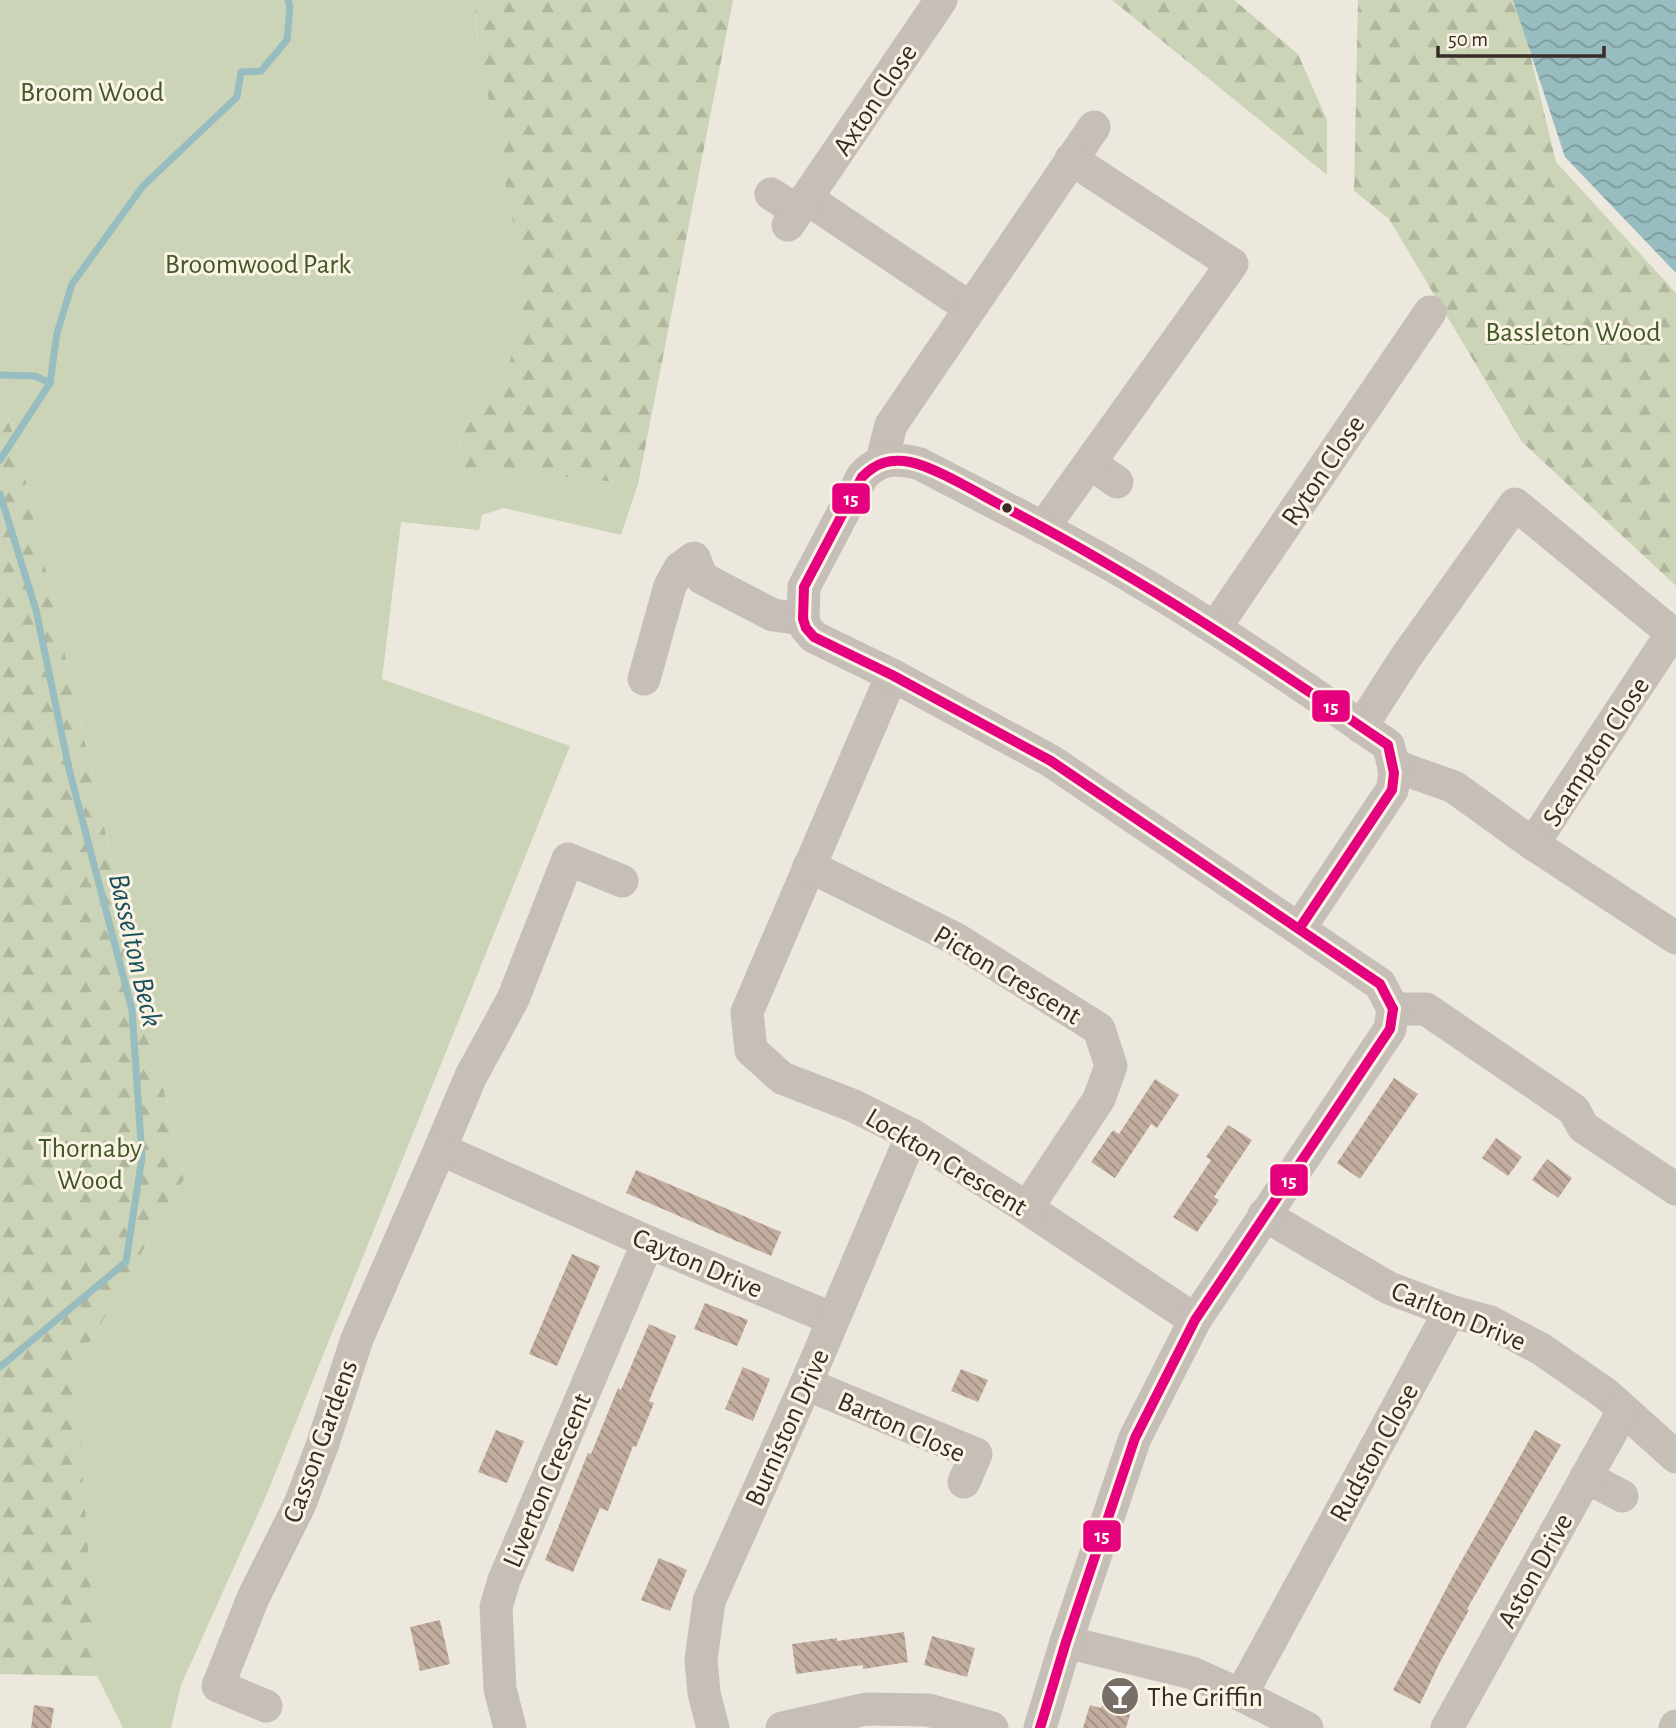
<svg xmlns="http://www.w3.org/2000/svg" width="1676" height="1728" viewBox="0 0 1676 1728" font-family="'Alegreya Sans',sans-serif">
<defs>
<pattern id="forest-firs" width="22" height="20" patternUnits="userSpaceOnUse" patternTransform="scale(1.75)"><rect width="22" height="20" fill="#cbd4b7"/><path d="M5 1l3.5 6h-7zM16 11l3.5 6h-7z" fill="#afb69d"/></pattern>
<pattern id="water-waves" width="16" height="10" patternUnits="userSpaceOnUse" patternTransform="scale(1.75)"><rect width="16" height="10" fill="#98bdc0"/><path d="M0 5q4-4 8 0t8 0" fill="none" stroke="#7d9a9c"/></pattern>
<pattern id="building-back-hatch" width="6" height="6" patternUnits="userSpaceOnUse" patternTransform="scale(1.75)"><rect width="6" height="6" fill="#c2ad9e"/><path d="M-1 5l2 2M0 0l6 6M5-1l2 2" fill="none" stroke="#9e8d81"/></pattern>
</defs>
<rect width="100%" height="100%" fill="#ede8de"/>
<g fill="url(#forest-firs)">
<path d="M 474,0 L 733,0 L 638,484 L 457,468 L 462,429 L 509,367 Z"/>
<path d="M 1112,0 L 1234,0 L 1298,54 L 1327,120 L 1327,175 Z"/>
<path d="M 1358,0 L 1517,0 L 1556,162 L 1676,293 L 1676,586 L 1522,442 L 1389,219 L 1354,191 Z"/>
<path d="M 0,394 L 21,459 L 184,1179 L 79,1362 L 96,1463 L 97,1676 L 0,1674 Z"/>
</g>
<path fill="#cbd4b7" d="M 0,0 L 474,0 L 478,44 L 525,283 L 509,367 L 462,429 L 457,467 L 638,484 L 621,535 L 504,508 L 482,515 L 479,530 L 401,522 L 382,679 L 570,746 L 266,1496 L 181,1685 L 171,1728 L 123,1728 L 97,1676 L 81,1454 L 79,1362 L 184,1179 L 21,459 L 0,394 Z"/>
<path fill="url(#water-waves)" d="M 1513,0 L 1676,0 L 1676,273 L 1565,157 Z"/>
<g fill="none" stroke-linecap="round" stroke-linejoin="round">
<g stroke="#98bdc0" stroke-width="7">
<path d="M 0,375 L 35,376 L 50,383"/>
<path d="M 0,460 L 50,383 L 57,333 L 72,284 L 143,186 L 237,97 L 241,72 L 261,71 L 287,40 L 290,7 L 288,0"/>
<path d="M 0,494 L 36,610 L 69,769 L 132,1010 L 142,1157 L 126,1262 L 0,1367"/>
</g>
</g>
<g fill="url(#building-back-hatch)">
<path d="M 1394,1078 L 1418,1094 L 1360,1179 L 1337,1163 Z"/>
<path d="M 1155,1079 L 1179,1095 L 1157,1128 L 1151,1124 L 1115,1178 L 1091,1162 L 1113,1130 L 1119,1134 Z"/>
<path d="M 1228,1125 L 1252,1140 L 1214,1197 L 1219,1200 L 1197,1232 L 1173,1217 L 1211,1160 L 1206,1157 Z"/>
<path d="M 1496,1138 L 1522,1157 L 1508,1176 L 1482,1158 Z"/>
<path d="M 1547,1159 L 1572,1178 L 1558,1198 L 1532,1180 Z"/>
<path d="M 636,1170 L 781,1232 L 771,1256 L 626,1193 Z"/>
<path d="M 572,1254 L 600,1266 L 557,1366 L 529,1354 Z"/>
<path d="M 705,1303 L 748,1320 L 737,1346 L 694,1329 Z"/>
<path d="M 649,1324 L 676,1336 L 649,1401 L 654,1403 L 636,1447 L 633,1446 L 608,1511 L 600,1508 L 573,1572 L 545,1560 L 588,1453 L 591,1454 L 618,1388 L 621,1390 Z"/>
<path d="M 743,1367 L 770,1379 L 753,1421 L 725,1409 Z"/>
<path d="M 961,1369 L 988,1380 L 978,1402 L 951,1391 Z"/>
<path d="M 496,1430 L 524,1441 L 507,1483 L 478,1472 Z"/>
<path d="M 1535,1430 L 1561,1445 L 1467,1609 L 1469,1610 L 1440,1662 L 1420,1704 L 1393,1690 L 1453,1576 Z"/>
<path d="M 659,1558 L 687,1570 L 670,1611 L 641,1600 Z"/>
<path d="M 440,1620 L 450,1664 L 420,1671 L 410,1627 Z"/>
<path d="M 904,1632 L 908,1662 L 863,1669 L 863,1665 L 796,1674 L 792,1644 L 837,1638 L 837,1641 Z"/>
<path d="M 932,1636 L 975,1648 L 967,1677 L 924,1665 Z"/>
<path d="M 1109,1681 L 1138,1688 L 1126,1728 L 1083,1728 L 1090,1705 L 1101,1708 Z"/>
<path d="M 34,1705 L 54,1708 L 51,1728 L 31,1728 Z"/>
</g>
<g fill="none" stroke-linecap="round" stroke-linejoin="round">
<g stroke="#c6bfb7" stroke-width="33">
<path d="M 771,194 L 797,211"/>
<path d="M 806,198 L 970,308"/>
<path d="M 788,225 L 941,0"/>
<path d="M 882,460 L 891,425 L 1094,127"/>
<path d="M 1090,463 L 1117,482"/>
<path d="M 1043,528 L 1232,264 L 1071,159"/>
<path d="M 1215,628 L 1430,312"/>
<path d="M 892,675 L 747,1012 L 751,1050 L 782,1078 L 854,1106 L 912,1135 L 1027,1208 L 1195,1320"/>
<path d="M 644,679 L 670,586 L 680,568 L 694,558 L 702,578 L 773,615 L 803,619"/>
<path d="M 1361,727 L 1406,657 L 1515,504 L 1672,633 L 1533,844"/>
<path d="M 1395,766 L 1454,787 L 1533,844 L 1676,938"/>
<path d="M 809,866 L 956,939 L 1099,1029 L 1111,1066 L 1099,1099 L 1027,1208"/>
<path d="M 622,881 L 568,859 L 513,999 L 471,1076 L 440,1149 L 648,1242 L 833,1319"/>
<path d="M 1299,929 L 1392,790 C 1397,774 1393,761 1388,745 C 1305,688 1222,630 1135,579 C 1065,537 992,502 920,464 C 896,458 879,457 862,477 L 804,587 L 803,619 L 806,628 L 814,637 L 892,675 L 1051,761 L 1380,984 L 1393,1009"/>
<path d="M 1393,1009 L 1426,1009 L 1574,1110 L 1583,1127 L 1676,1189"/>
<path d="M 1264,1215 L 1389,1288 L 1450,1311 L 1490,1322 L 1541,1349 L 1606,1394 L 1676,1457"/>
<path d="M 806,1384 L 976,1454 L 964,1482"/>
<path d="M 1586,1477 L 1622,1496"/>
<path d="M 1066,1642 L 1192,1673 L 1241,1695 L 1307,1728"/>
<path d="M 1241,1695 L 1450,1311"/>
<path d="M 266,1706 L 218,1686 L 253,1598 L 300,1504 L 322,1446 L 357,1339 L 440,1149"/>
<path d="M 510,1728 L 500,1689 L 496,1607 L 504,1580 L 648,1242"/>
<path d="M 713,1728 L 704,1693 L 701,1660 L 709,1601 L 806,1384 L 912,1135"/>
<path d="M 782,1728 L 866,1709 L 928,1710 L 992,1728"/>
<path d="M 1040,1728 L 1066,1642 L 1135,1438 L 1195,1320 L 1390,1029 L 1393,1009"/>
<path d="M 1447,1728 L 1623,1411"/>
<path d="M 1675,1728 L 1676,1726"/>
</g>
<defs>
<g id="bus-1">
<path d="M 1299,929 L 1392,790 L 1394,773 L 1388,745 C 1265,661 1142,579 1010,510 C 984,497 936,467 910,462 C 890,458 876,463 862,477 L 804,587 L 803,619 L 806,628 L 814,637 L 892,675 L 1051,761 L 1380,984 L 1393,1009"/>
<path d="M 1040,1728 L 1066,1642 L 1135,1438 L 1195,1320 L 1390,1029 L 1393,1009"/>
</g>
</defs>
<use href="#bus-1" stroke="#fbf3e4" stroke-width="16"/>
<use href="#bus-1" stroke="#e5007d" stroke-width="10"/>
</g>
<defs>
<symbol id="bar-disc" viewBox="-11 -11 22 22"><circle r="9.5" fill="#776e66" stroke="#fbf3e4"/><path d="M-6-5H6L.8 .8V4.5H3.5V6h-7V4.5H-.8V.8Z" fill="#fff"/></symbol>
</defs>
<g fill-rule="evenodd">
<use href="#bar-disc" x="1098" y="1674" width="44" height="44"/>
</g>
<circle fill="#372d26" stroke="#fbf3e4" stroke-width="2.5" cx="1007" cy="508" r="6"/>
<g text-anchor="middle" stroke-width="6" stroke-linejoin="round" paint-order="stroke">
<g font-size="28" fill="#405727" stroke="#fbf3e4">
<text x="92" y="101">Broom Wood</text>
<text x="258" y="273">Broomwood Park</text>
<text x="1573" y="341">Bassleton Wood</text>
<text x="90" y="1157">Thornaby<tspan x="90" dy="32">Wood</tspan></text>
</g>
<g font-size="28" fill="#372d26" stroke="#fbf3e4">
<text transform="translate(874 99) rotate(-56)" y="10">Axton Close</text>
<text transform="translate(1322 470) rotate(-56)" y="10">Ryton Close</text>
<text transform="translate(1595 751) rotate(-57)" y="10">Scampton Close</text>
<text transform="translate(1008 974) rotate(31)" y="10">Picton Crescent</text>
<text transform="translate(947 1161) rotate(31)" y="10">Lockton Crescent</text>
<text transform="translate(698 1262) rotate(23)" y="10">Cayton Drive</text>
<text transform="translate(1459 1315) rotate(22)" y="10">Carlton Drive</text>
<text transform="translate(902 1426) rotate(24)" y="10">Barton Close</text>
<text transform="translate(786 1427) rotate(-66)" y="10">Burniston Drive</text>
<text transform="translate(319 1441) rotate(-70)" y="10">Casson Gardens</text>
<text transform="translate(1373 1452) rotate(-61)" y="10">Rudston Close</text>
<text transform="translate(546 1480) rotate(-67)" y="10">Liverton Crescent</text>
<text transform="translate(1534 1570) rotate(-61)" y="10">Aston Drive</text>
</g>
<g font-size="28" fill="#372d26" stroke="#fbf3e4" text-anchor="start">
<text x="1147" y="1706">The Griffin</text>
</g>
<g font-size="30" font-style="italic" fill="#18505c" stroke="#fbf3e4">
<text transform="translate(136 950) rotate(77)" y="10">Basselton Beck</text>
</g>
</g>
<g stroke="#fbf3e4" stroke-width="2.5">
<rect x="831" y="482" width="40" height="33" rx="7" fill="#e5007d"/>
<rect x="1311" y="689" width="40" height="34" rx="7" fill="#e5007d"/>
<rect x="1269" y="1163" width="40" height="34" rx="7" fill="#e5007d"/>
<rect x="1082" y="1519" width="40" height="34" rx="7" fill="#e5007d"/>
</g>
<g font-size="19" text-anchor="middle" font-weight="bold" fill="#fff">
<text x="851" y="505">15</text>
<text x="1331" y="713">15</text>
<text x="1289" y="1187">15</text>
<text x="1102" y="1542">15</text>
</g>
<path d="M1438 46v10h166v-10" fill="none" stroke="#372d26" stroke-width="3.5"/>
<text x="1448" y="46" font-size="21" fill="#372d26" stroke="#fbf3e4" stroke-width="5" paint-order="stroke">50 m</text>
</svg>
